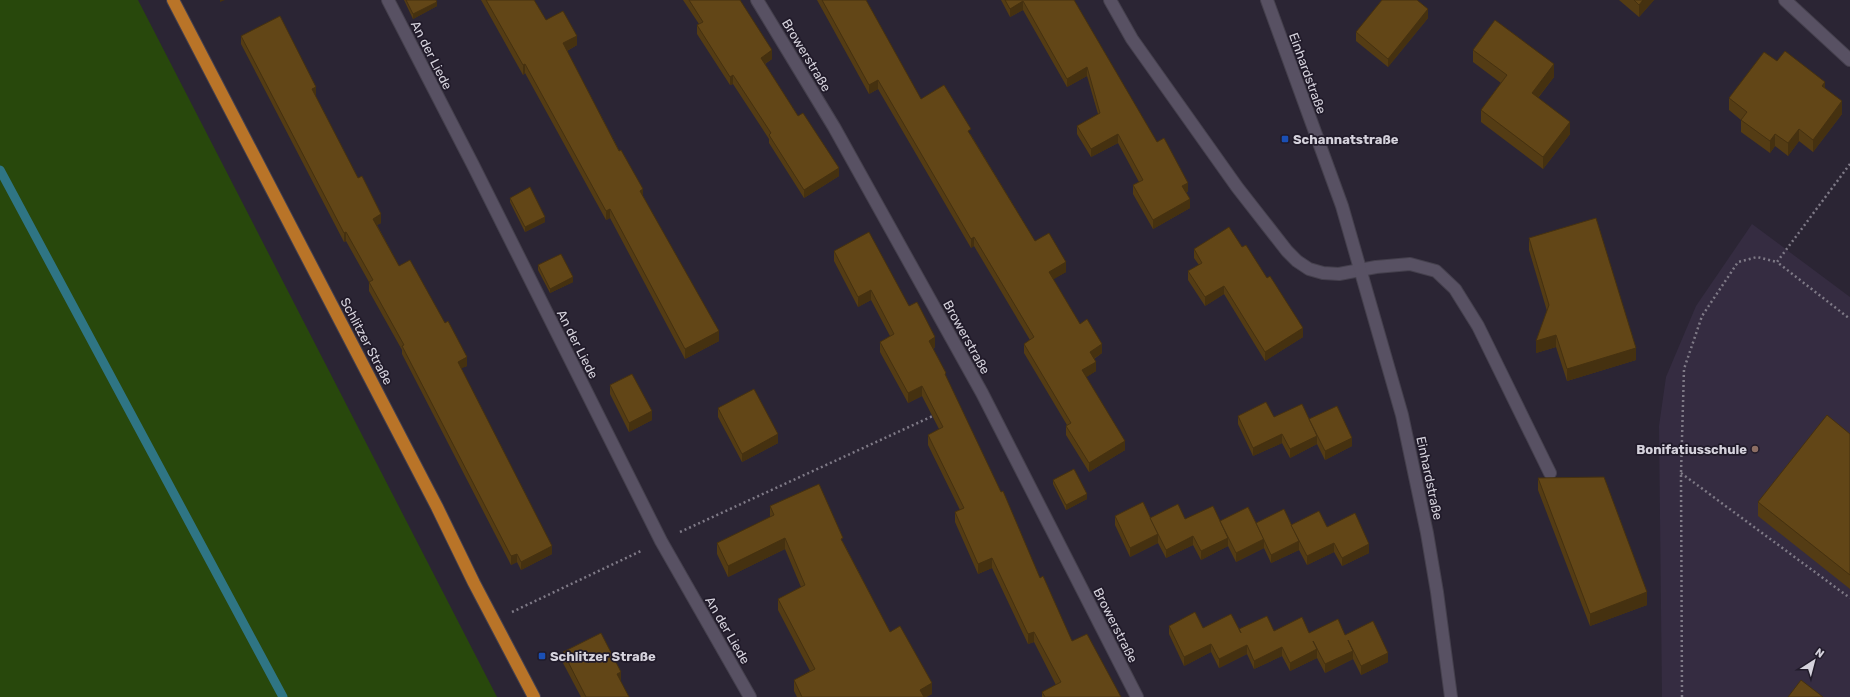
<svg xmlns="http://www.w3.org/2000/svg" width="1850" height="697" viewBox="0 0 1850 697" font-family="Rubik,sans-serif">
<rect width="100%" height="100%" fill="#2b2534"/>
<path fill="#352c41" d="M 1752,224 L 1850,297 L 1850,697 L 1662,697 L 1659,426 L 1666,377 L 1696,306 Z"/>
<path fill="#28480c" d="M 0,0 L 138,0 L 497,697 L 0,697 Z"/>
<g fill="none" stroke-linecap="round" stroke-linejoin="round">
<path stroke="#2f7584" stroke-width="9" d="M 0,170 L 283,697"/>
<defs>
<g id="minor">
<path d="M 388,0 L 473,165 L 661,541 L 750,697"/>
<path d="M 757,0 L 834,127 L 982,393 L 1137,697"/>
<path d="M 1110,0 L 1132,39 L 1237,187 L 1287,251 L 1297,261 L 1309,269 L 1323,273 L 1339,274 L 1376,267 L 1410,264 L 1436,271 L 1455,289 L 1478,326 L 1550,473"/>
<path d="M 1267,0 L 1342,206 L 1402,415 L 1427,533 L 1437,592 L 1451,697"/>
<path d="M 1785,0 L 1850,60"/>
</g>
<path id="major" d="M 173,0 L 437,507 L 474,583 L 534,697"/>
</defs>
<use href="#minor" stroke="#45404d" stroke-width="14"/>
<use href="#major" stroke="#45404d" stroke-width="14"/>
<g stroke="#7f7a87" stroke-width="2.5" stroke-dasharray="2 3" stroke-linecap="butt">
<path d="M 1850,164 L 1777,262 L 1850,319"/>
<path d="M 1681,473 L 1850,598"/>
<path d="M 680,532 L 935,415"/>
<path d="M 512,612 L 643,550"/>
<path d="M 1682,697 L 1681,473 L 1684,369 L 1702,316 L 1738,262 L 1757,257 L 1777,262"/>
</g>
<use href="#minor" stroke="#585163" stroke-width="12"/>
<use href="#major" stroke="#b97428" stroke-width="12"/>
</g>
<g fill="#543c14">
<path d="M 404,0 L 436,0 L 437,6 L 413,19 Z"/>
<path d="M 481,0 L 534,0 L 546,20 L 577,45 L 567,51 L 719,341 L 685,359 L 610,218 L 606,220 L 525,73 L 523,75 Z"/>
<path d="M 683,0 L 740,0 L 772,59 L 765,64 L 798,116 L 839,176 L 804,198 L 769,143 L 769,139 L 733,84 L 730,85 L 697,34 L 697,25 L 699,24 Z"/>
<path d="M 817,0 L 866,0 L 921,99 L 971,135 L 1035,241 L 1066,272 L 1053,279 L 1080,324 L 1102,353 L 1094,359 L 1096,371 L 1086,377 L 1125,450 L 1089,472 L 1066,435 L 1066,426 L 1067,425 L 1024,353 L 1024,344 L 1030,340 L 974,246 L 971,248 L 878,89 L 869,94 Z"/>
<path d="M 1001,0 L 1074,0 L 1157,142 L 1188,191 L 1186,193 L 1190,208 L 1153,229 L 1133,194 L 1133,185 L 1139,182 L 1118,143 L 1091,157 L 1077,134 L 1077,126 L 1098,114 L 1087,76 L 1067,87 L 1023,10 L 1010,17 Z"/>
<path d="M 1619,0 L 1654,0 L 1639,17 Z"/>
<path d="M 1428,18 L 1388,67 L 1356,41 L 1356,32 Z"/>
<path d="M 241,36 L 316,95 L 315,96 L 381,223 L 377,225 L 399,266 L 467,366 L 461,368 L 552,554 L 521,570 L 517,562 L 511,565 L 402,354 L 402,350 L 369,291 L 369,282 L 346,241 L 344,242 L 241,44 Z"/>
<path d="M 1473,50 L 1554,77 L 1538,98 L 1570,134 L 1543,169 L 1481,122 L 1481,110 L 1501,83 L 1473,62 Z"/>
<path d="M 1777,61 L 1825,89 L 1842,114 L 1813,152 L 1799,141 L 1788,156 L 1775,146 L 1770,153 L 1741,132 L 1741,120 L 1729,110 L 1729,98 Z"/>
<path d="M 510,198 L 545,222 L 525,232 L 510,202 Z"/>
<path d="M 1529,238 L 1636,360 L 1567,381 L 1556,347 L 1536,353 L 1547,311 L 1529,250 Z"/>
<path d="M 1194,249 L 1303,337 L 1265,361 L 1224,294 L 1205,306 L 1188,280 L 1188,271 L 1199,265 L 1194,258 Z"/>
<path d="M 834,251 L 909,306 L 935,347 L 933,349 L 1040,578 L 1072,641 L 1121,697 L 1042,697 L 1042,692 L 1056,685 L 1034,642 L 1028,644 L 992,568 L 978,574 L 955,522 L 955,512 L 960,510 L 928,445 L 928,435 L 939,429 L 922,396 L 908,403 L 880,352 L 880,342 L 890,336 L 871,300 L 858,307 L 834,261 Z"/>
<path d="M 538,265 L 573,282 L 550,293 L 538,270 Z"/>
<path d="M 610,385 L 652,420 L 629,432 L 610,394 Z"/>
<path d="M 718,408 L 778,443 L 742,462 L 718,417 Z"/>
<path d="M 1238,416 L 1309,419 L 1352,446 L 1325,460 L 1317,444 L 1290,458 L 1282,443 L 1253,456 L 1238,424 Z"/>
<path d="M 1850,434 L 1850,589 L 1758,516 L 1758,502 Z"/>
<path d="M 1538,478 L 1647,605 L 1590,626 L 1538,490 Z"/>
<path d="M 1053,480 L 1087,499 L 1066,510 L 1053,484 Z"/>
<path d="M 770,506 L 843,542 L 890,632 L 932,694 L 926,697 L 797,697 L 794,691 L 794,680 L 810,671 L 778,610 L 778,599 L 801,587 L 785,549 L 728,577 L 717,554 L 717,543 L 770,517 Z"/>
<path d="M 1115,516 L 1327,527 L 1369,553 L 1342,566 L 1334,552 L 1307,565 L 1299,550 L 1271,563 L 1264,548 L 1236,562 L 1228,546 L 1201,560 L 1193,545 L 1166,558 L 1158,543 L 1130,557 L 1115,525 Z"/>
<path d="M 1169,626 L 1345,635 L 1388,662 L 1361,675 L 1353,659 L 1325,673 L 1317,658 L 1290,671 L 1282,656 L 1254,669 L 1247,654 L 1219,668 L 1211,652 L 1184,666 L 1169,634 Z"/>
<path d="M 563,652 L 621,682 L 629,697 L 581,697 L 563,663 Z"/>
</g>
<g fill="#453110">
<path d="M 220,0 L 225,0 L 220,2 Z"/>
<path d="M 1643,0 L 1654,0 L 1639,17 L 1639,5 Z"/>
<path d="M 1023,1 L 1023,10 L 1010,17 L 1010,9 Z"/>
<path d="M 437,2 L 437,6 L 413,19 L 413,14 Z"/>
<path d="M 1428,9 L 1428,18 L 1388,67 L 1388,59 Z"/>
<path d="M 577,36 L 577,45 L 563,53 L 563,43 Z"/>
<path d="M 772,50 L 772,59 L 761,66 L 761,58 Z"/>
<path d="M 525,64 L 525,73 L 523,75 L 523,65 Z"/>
<path d="M 1554,64 L 1554,77 L 1532,105 L 1532,93 Z"/>
<path d="M 1087,67 L 1087,76 L 1067,87 L 1067,79 Z"/>
<path d="M 733,75 L 733,84 L 730,85 L 730,77 Z"/>
<path d="M 878,80 L 878,89 L 869,94 L 869,85 Z"/>
<path d="M 1825,82 L 1825,94 L 1822,86 Z"/>
<path d="M 316,87 L 316,95 L 312,97 L 312,89 Z"/>
<path d="M 1842,101 L 1842,114 L 1813,152 L 1813,140 Z"/>
<path d="M 1570,122 L 1570,134 L 1543,169 L 1543,157 Z"/>
<path d="M 1799,129 L 1799,141 L 1788,156 L 1788,143 Z"/>
<path d="M 1118,134 L 1118,143 L 1091,157 L 1091,149 Z"/>
<path d="M 1775,134 L 1775,146 L 1770,153 L 1770,141 Z"/>
<path d="M 839,168 L 839,176 L 804,198 L 804,190 Z"/>
<path d="M 1188,183 L 1188,191 L 1182,195 L 1182,186 Z"/>
<path d="M 643,189 L 643,199 L 640,191 Z"/>
<path d="M 1190,199 L 1190,208 L 1153,229 L 1153,220 Z"/>
<path d="M 610,209 L 610,218 L 606,220 L 606,211 Z"/>
<path d="M 381,214 L 381,223 L 373,227 L 373,219 Z"/>
<path d="M 545,217 L 545,222 L 525,232 L 525,227 Z"/>
<path d="M 346,232 L 346,241 L 344,242 L 344,233 Z"/>
<path d="M 974,237 L 974,246 L 971,248 L 971,239 Z"/>
<path d="M 1066,262 L 1066,272 L 1049,282 L 1049,272 Z"/>
<path d="M 573,277 L 573,282 L 550,293 L 550,289 Z"/>
<path d="M 1224,286 L 1224,294 L 1205,306 L 1205,297 Z"/>
<path d="M 871,290 L 871,300 L 858,307 L 858,297 Z"/>
<path d="M 1303,328 L 1303,337 L 1265,361 L 1265,352 Z"/>
<path d="M 719,331 L 719,341 L 685,359 L 685,349 Z"/>
<path d="M 1556,335 L 1556,347 L 1536,353 L 1536,341 Z"/>
<path d="M 935,337 L 935,347 L 929,351 L 929,341 Z"/>
<path d="M 1102,344 L 1102,353 L 1090,361 L 1090,352 Z"/>
<path d="M 1636,348 L 1636,360 L 1567,381 L 1567,369 Z"/>
<path d="M 467,357 L 467,366 L 458,370 L 458,362 Z"/>
<path d="M 1096,362 L 1096,371 L 1082,380 L 1082,370 Z"/>
<path d="M 922,386 L 922,396 L 908,403 L 908,393 Z"/>
<path d="M 652,411 L 652,420 L 629,432 L 629,423 Z"/>
<path d="M 778,434 L 778,443 L 742,462 L 742,454 Z"/>
<path d="M 1282,434 L 1282,443 L 1253,456 L 1253,448 Z"/>
<path d="M 1317,436 L 1317,444 L 1290,458 L 1290,449 Z"/>
<path d="M 1352,438 L 1352,446 L 1325,460 L 1325,451 Z"/>
<path d="M 1125,441 L 1125,450 L 1089,472 L 1089,463 Z"/>
<path d="M 1087,494 L 1087,499 L 1066,510 L 1066,505 Z"/>
<path d="M 1158,534 L 1158,543 L 1130,557 L 1130,548 Z"/>
<path d="M 1193,536 L 1193,545 L 1166,558 L 1166,550 Z"/>
<path d="M 785,538 L 785,549 L 728,577 L 728,566 Z"/>
<path d="M 1228,538 L 1228,546 L 1201,560 L 1201,551 Z"/>
<path d="M 1264,539 L 1264,548 L 1236,562 L 1236,553 Z"/>
<path d="M 1299,541 L 1299,550 L 1271,563 L 1271,555 Z"/>
<path d="M 1334,543 L 1334,552 L 1307,565 L 1307,556 Z"/>
<path d="M 1369,544 L 1369,553 L 1342,566 L 1342,558 Z"/>
<path d="M 552,546 L 552,554 L 521,570 L 521,562 Z"/>
<path d="M 517,554 L 517,562 L 511,565 L 511,556 Z"/>
<path d="M 992,558 L 992,568 L 978,574 L 978,564 Z"/>
<path d="M 1647,592 L 1647,605 L 1590,626 L 1590,614 Z"/>
<path d="M 1034,632 L 1034,642 L 1028,644 L 1028,634 Z"/>
<path d="M 1211,644 L 1211,652 L 1184,666 L 1184,657 Z"/>
<path d="M 1247,645 L 1247,654 L 1219,668 L 1219,659 Z"/>
<path d="M 1282,647 L 1282,656 L 1254,669 L 1254,661 Z"/>
<path d="M 1317,649 L 1317,658 L 1290,671 L 1290,663 Z"/>
<path d="M 1353,651 L 1353,659 L 1325,673 L 1325,664 Z"/>
<path d="M 1388,653 L 1388,662 L 1361,675 L 1361,666 Z"/>
<path d="M 621,672 L 621,682 L 617,674 Z"/>
<path d="M 932,683 L 932,694 L 926,697 L 920,697 L 920,690 Z"/>
</g>
<g fill="#624617" stroke="#453110">
<path d="M 406,0 L 436,0 L 437,2 L 413,14 Z"/>
<path d="M 486,0 L 534,0 L 546,20 L 563,11 L 577,36 L 563,43 L 619,151 L 621,150 L 643,189 L 640,191 L 719,331 L 685,349 L 610,209 L 606,211 L 525,64 L 523,65 Z"/>
<path d="M 689,0 L 740,0 L 772,50 L 761,58 L 798,116 L 803,113 L 839,168 L 804,190 L 769,135 L 771,133 L 733,75 L 730,77 L 697,25 L 703,22 Z"/>
<path d="M 822,0 L 866,0 L 921,99 L 944,85 L 971,129 L 968,131 L 1035,241 L 1049,233 L 1066,262 L 1049,272 L 1080,324 L 1087,319 L 1102,344 L 1090,352 L 1096,362 L 1082,370 L 1125,441 L 1089,463 L 1066,426 L 1071,423 L 1024,344 L 1034,337 L 974,237 L 971,239 L 878,80 L 869,85 Z"/>
<path d="M 1005,0 L 1074,0 L 1157,142 L 1164,138 L 1188,183 L 1182,186 L 1190,199 L 1153,220 L 1133,185 L 1143,180 L 1118,134 L 1091,149 L 1077,126 L 1100,113 L 1087,67 L 1067,79 L 1023,1 L 1010,9 Z"/>
<path d="M 1382,0 L 1417,0 L 1428,9 L 1388,59 L 1356,32 Z"/>
<path d="M 1634,0 L 1643,0 L 1639,5 Z"/>
<path d="M 280,16 L 316,87 L 312,89 L 358,178 L 362,176 L 381,214 L 373,219 L 399,266 L 410,260 L 445,323 L 448,321 L 467,357 L 458,362 L 552,546 L 521,562 L 517,554 L 511,556 L 402,346 L 404,345 L 369,282 L 373,280 L 346,232 L 344,233 L 241,36 Z"/>
<path d="M 1495,20 L 1554,64 L 1532,93 L 1570,122 L 1543,157 L 1481,110 L 1507,75 L 1473,50 Z"/>
<path d="M 1785,51 L 1825,82 L 1822,86 L 1842,101 L 1813,140 L 1799,129 L 1788,143 L 1775,134 L 1770,141 L 1741,120 L 1747,112 L 1729,98 L 1764,52 L 1777,61 Z"/>
<path d="M 530,187 L 545,217 L 525,227 L 510,198 Z"/>
<path d="M 1596,218 L 1636,348 L 1567,369 L 1556,335 L 1536,341 L 1549,305 L 1529,238 Z"/>
<path d="M 1229,227 L 1242,247 L 1246,245 L 1267,278 L 1270,276 L 1303,328 L 1265,352 L 1224,286 L 1205,297 L 1188,271 L 1202,263 L 1194,249 Z"/>
<path d="M 869,232 L 909,306 L 917,302 L 935,337 L 929,341 L 946,373 L 945,374 L 1001,492 L 1003,491 L 1040,578 L 1043,576 L 1072,641 L 1087,634 L 1121,697 L 1045,697 L 1042,692 L 1061,682 L 1034,632 L 1028,634 L 992,558 L 978,564 L 955,512 L 964,508 L 928,435 L 943,427 L 922,386 L 908,393 L 880,342 L 894,334 L 871,290 L 858,297 L 834,251 Z"/>
<path d="M 561,254 L 573,277 L 550,289 L 538,265 Z"/>
<path d="M 632,374 L 652,411 L 629,423 L 610,385 Z"/>
<path d="M 754,389 L 778,434 L 742,454 L 718,408 Z"/>
<path d="M 1266,402 L 1274,417 L 1302,404 L 1317,436 L 1290,449 L 1282,434 L 1253,448 L 1238,416 Z"/>
<path d="M 1337,406 L 1352,438 L 1325,451 L 1309,419 Z"/>
<path d="M 1827,415 L 1850,434 L 1850,575 L 1758,502 Z"/>
<path d="M 1074,469 L 1087,494 L 1066,505 L 1053,480 Z"/>
<path d="M 1604,477 L 1647,592 L 1590,614 L 1538,478 Z"/>
<path d="M 819,484 L 843,538 L 841,539 L 890,632 L 900,626 L 932,683 L 920,690 L 924,697 L 802,697 L 794,680 L 815,669 L 778,599 L 805,585 L 785,538 L 728,566 L 717,543 L 774,515 L 770,506 Z"/>
<path d="M 1143,502 L 1158,534 L 1130,548 L 1115,516 Z"/>
<path d="M 1178,504 L 1185,519 L 1213,506 L 1228,538 L 1201,551 L 1193,536 L 1166,550 L 1150,518 Z"/>
<path d="M 1248,507 L 1264,539 L 1236,553 L 1220,521 Z"/>
<path d="M 1284,509 L 1299,541 L 1271,555 L 1256,523 Z"/>
<path d="M 1319,511 L 1327,527 L 1355,513 L 1369,544 L 1342,558 L 1334,543 L 1307,556 L 1291,525 Z"/>
<path d="M 1195,612 L 1203,628 L 1231,614 L 1241,633 L 1239,629 L 1267,616 L 1274,631 L 1302,617 L 1309,633 L 1338,619 L 1345,635 L 1373,621 L 1388,653 L 1361,666 L 1348,640 L 1353,651 L 1325,664 L 1313,641 L 1317,649 L 1290,663 L 1282,647 L 1254,661 L 1247,645 L 1219,659 L 1211,644 L 1184,657 L 1169,626 Z"/>
<path d="M 601,633 L 621,672 L 617,674 L 629,697 L 586,697 L 563,652 Z"/>
<path d="M 1801,680 L 1823,697 L 1788,697 Z"/>
</g>
<g fill="#1a4fb4" stroke="#211b2a" stroke-width="1.5">
<rect x="1281" y="135" width="8" height="8" rx="2"/>
<rect x="538" y="652" width="8" height="8" rx="2"/>
</g>
<circle fill="#8d6e63" stroke="#211b2a" stroke-width="1.5" cx="1755" cy="449" r="4"/>
<g text-anchor="middle" stroke-width="3.5" stroke-linejoin="round" paint-order="stroke">
<g font-size="13" fill="#d5d2dc" stroke="#211b2a">
<text transform="translate(432 55) rotate(63)" y="5">An der Liede</text>
<text transform="translate(807 55) rotate(59)" y="5">Browerstraße</text>
<text transform="translate(1308 73) rotate(70)" y="5">Einhardstraße</text>
<text transform="translate(967 337) rotate(61)" y="5">Browerstraße</text>
<text transform="translate(367 341) rotate(62)" y="5">Schlitzer Straße</text>
<text transform="translate(578 344) rotate(63)" y="5">An der Liede</text>
<text transform="translate(1430 478) rotate(78)" y="5">Einhardstraße</text>
<text transform="translate(1116 625) rotate(63)" y="5">Browerstraße</text>
<text transform="translate(728 630) rotate(60)" y="5">An der Liede</text>
</g>
<g font-size="13" font-weight="bold" fill="#d5d2dc" stroke="#211b2a" text-anchor="start">
<text x="1293" y="144">Schannatstraße</text>
<text x="1747" y="454" text-anchor="end">Bonifatiusschule</text>
<text x="550" y="661">Schlitzer Straße</text>
</g>
</g>
<g transform="translate(1814 661) rotate(36)" stroke="#211b2a" stroke-width="3" paint-order="stroke">
<path d="M0-3L7 15L0 10L-7 15Z" fill="#d5d2dc"/>
<text y="-6" font-size="11" font-weight="bold" text-anchor="middle" fill="#d5d2dc">N</text>
</g>
</svg>
